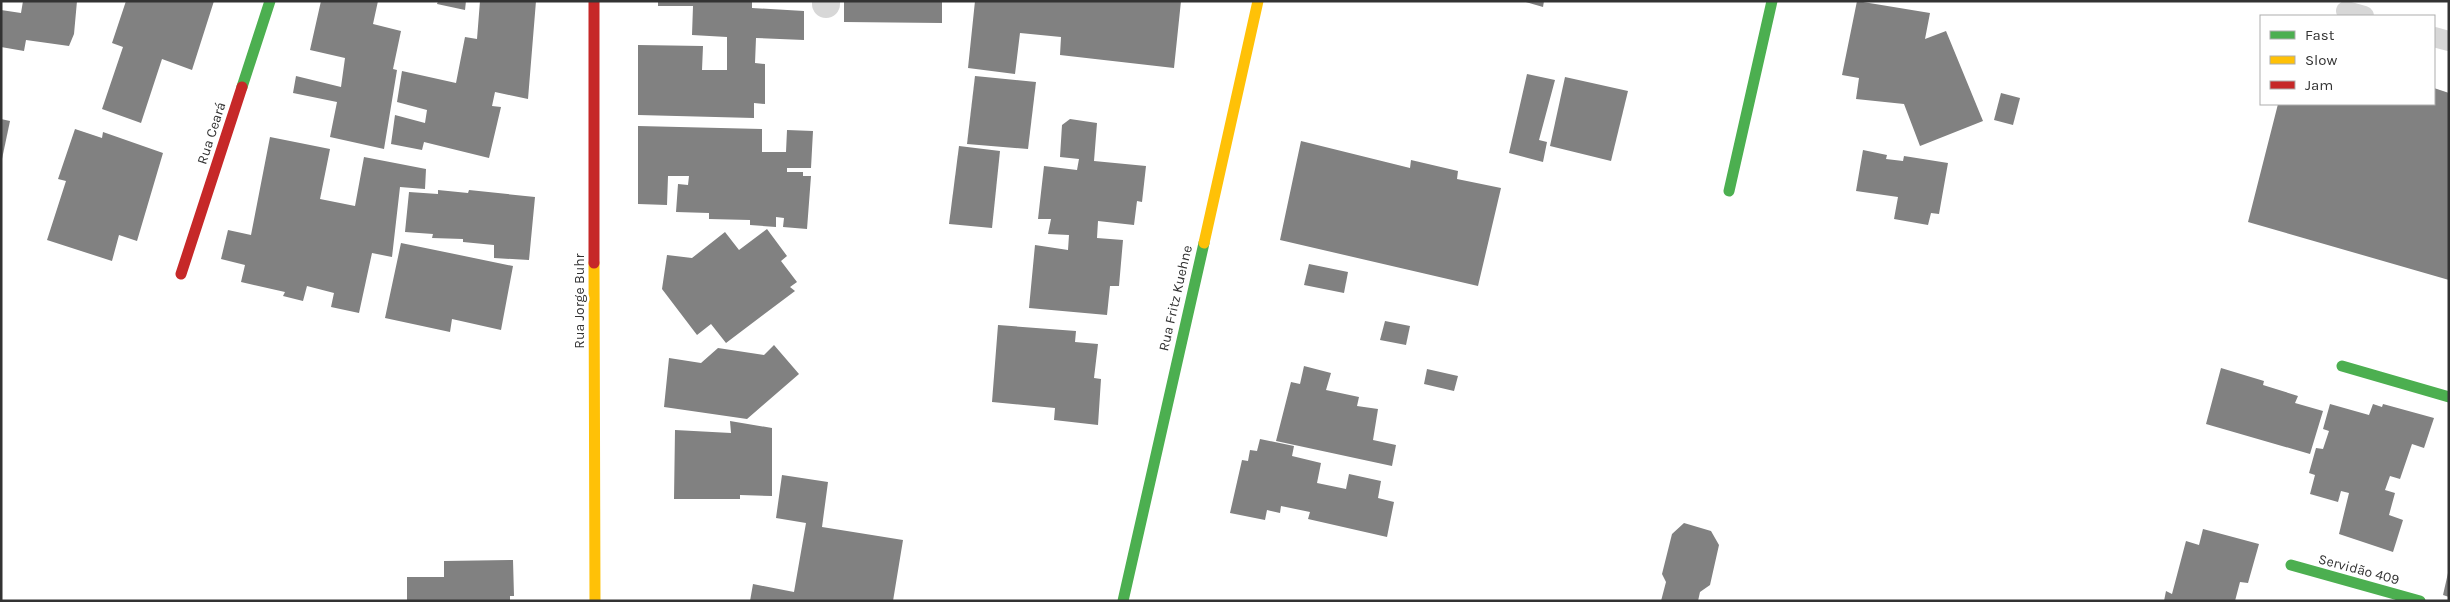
<svg xmlns="http://www.w3.org/2000/svg" width="2450" height="602" viewBox="0 0 2450 602" font-family="Karla,sans-serif">
<rect width="100%" height="100%" fill="#fff"/>
<g fill="#818181">
<path d="M 23,1 L 77,1 L 74,34 L 69,46 L 26,40 L 24,51 L 1,47 L 1,10 L 21,13 Z"/>
<path d="M 126,1 L 214,1 L 192,70 L 162,59 L 141,123 L 102,109 L 123,47 L 112,43 Z"/>
<path d="M 321,1 L 378,1 L 373,24 L 401,31 L 393,69 L 397,70 L 384,149 L 330,137 L 337,102 L 293,93 L 296,76 L 341,87 L 345,58 L 310,50 Z"/>
<path d="M 438,1 L 466,1 L 465,10 L 437,4 Z"/>
<path d="M 480,1 L 536,1 L 528,99 L 495,92 L 492,106 L 501,107 L 489,158 L 424,142 L 422,150 L 391,144 L 395,115 L 425,123 L 427,110 L 397,102 L 402,71 L 456,83 L 465,37 L 477,39 Z"/>
<path d="M 658,1 L 752,1 L 752,8 L 804,11 L 804,40 L 756,38 L 755,63 L 765,64 L 765,104 L 754,103 L 754,118 L 638,115 L 638,45 L 703,46 L 702,70 L 727,70 L 727,37 L 692,35 L 693,6 L 658,6 Z"/>
<path d="M 844,1 L 942,1 L 942,23 L 844,22 Z"/>
<path d="M 975,1 L 1181,1 L 1174,68 L 1060,55 L 1061,37 L 1020,33 L 1015,74 L 968,68 Z"/>
<path d="M 1522,1 L 1544,1 L 1543,7 Z"/>
<path d="M 1857,1 L 1930,13 L 1925,39 L 1946,31 L 1983,121 L 1920,146 L 1904,104 L 1856,99 L 1859,78 L 1842,75 Z"/>
<path d="M 1527,74 L 1555,80 L 1539,140 L 1547,142 L 1543,162 L 1509,153 Z"/>
<path d="M 975,76 L 1036,82 L 1028,149 L 967,144 Z"/>
<path d="M 1565,77 L 1628,91 L 1611,161 L 1550,146 Z"/>
<path d="M 2434,88 L 2449,93 L 2449,280 L 2248,222 L 2278,104 L 2434,104 Z"/>
<path d="M 2001,93 L 2020,98 L 2013,125 L 1994,120 Z"/>
<path d="M 1,119 L 10,121 L 2,159 L 1,159 Z"/>
<path d="M 1070,119 L 1097,123 L 1094,161 L 1146,166 L 1142,202 L 1137,201 L 1134,225 L 1098,221 L 1097,238 L 1123,240 L 1119,286 L 1110,286 L 1107,315 L 1029,308 L 1035,245 L 1068,250 L 1069,235 L 1048,234 L 1051,219 L 1038,219 L 1044,166 L 1077,170 L 1079,159 L 1060,157 L 1062,125 Z"/>
<path d="M 638,126 L 762,129 L 762,152 L 786,152 L 787,130 L 813,131 L 811,168 L 787,168 L 787,172 L 803,172 L 803,176 L 811,176 L 807,229 L 783,227 L 784,218 L 776,217 L 776,227 L 750,225 L 750,220 L 709,219 L 709,213 L 676,212 L 678,184 L 688,185 L 689,176 L 668,176 L 667,205 L 638,204 Z"/>
<path d="M 75,129 L 102,138 L 103,132 L 163,153 L 137,241 L 119,235 L 112,261 L 47,240 L 66,181 L 58,179 Z"/>
<path d="M 270,137 L 330,149 L 320,199 L 355,206 L 364,157 L 426,169 L 425,189 L 400,187 L 392,257 L 372,253 L 359,313 L 331,307 L 334,293 L 307,286 L 303,301 L 283,296 L 285,292 L 241,282 L 245,265 L 221,259 L 228,230 L 251,235 Z"/>
<path d="M 1301,141 L 1410,168 L 1411,160 L 1458,171 L 1457,179 L 1501,188 L 1478,286 L 1280,240 Z"/>
<path d="M 959,146 L 1000,151 L 992,228 L 949,224 Z"/>
<path d="M 1863,150 L 1887,155 L 1886,159 L 1903,161 L 1904,156 L 1948,163 L 1939,214 L 1931,213 L 1928,225 L 1894,219 L 1898,197 L 1856,191 Z"/>
<path d="M 438,190 L 468,193 L 469,190 L 535,197 L 529,260 L 494,258 L 494,245 L 463,242 L 463,239 L 432,238 L 433,234 L 405,232 L 409,192 L 438,194 Z"/>
<path d="M 767,229 L 787,256 L 781,261 L 797,282 L 790,287 L 795,291 L 726,343 L 711,324 L 697,335 L 662,289 L 667,255 L 692,258 L 725,232 L 739,250 Z"/>
<path d="M 401,243 L 513,266 L 501,330 L 452,319 L 450,332 L 385,318 Z"/>
<path d="M 1309,264 L 1348,272 L 1344,293 L 1304,285 Z"/>
<path d="M 1385,321 L 1410,326 L 1406,345 L 1380,340 Z"/>
<path d="M 998,325 L 1076,331 L 1075,342 L 1098,344 L 1094,378 L 1101,379 L 1098,425 L 1054,420 L 1055,408 L 992,402 Z"/>
<path d="M 774,345 L 799,374 L 747,419 L 664,407 L 669,358 L 701,363 L 718,348 L 764,355 Z"/>
<path d="M 1304,366 L 1331,373 L 1326,390 L 1359,397 L 1357,406 L 1378,409 L 1373,440 L 1396,445 L 1392,466 L 1276,441 L 1291,382 L 1300,384 Z"/>
<path d="M 2221,368 L 2264,381 L 2263,385 L 2298,396 L 2295,403 L 2323,411 L 2310,454 L 2206,424 Z"/>
<path d="M 1427,369 L 1458,376 L 1454,391 L 1424,384 Z"/>
<path d="M 2330,404 L 2369,415 L 2373,404 L 2382,407 L 2383,404 L 2434,418 L 2424,448 L 2412,444 L 2400,479 L 2390,476 L 2385,490 L 2395,493 L 2389,515 L 2403,520 L 2393,552 L 2339,534 L 2349,493 L 2341,491 L 2338,502 L 2310,494 L 2315,475 L 2309,473 L 2316,448 L 2323,449 L 2329,431 L 2323,429 Z"/>
<path d="M 730,421 L 772,428 L 772,496 L 740,495 L 740,499 L 674,499 L 675,430 L 731,433 Z"/>
<path d="M 1260,439 L 1294,446 L 1292,456 L 1321,463 L 1317,483 L 1346,489 L 1349,474 L 1381,481 L 1378,498 L 1394,502 L 1387,537 L 1308,519 L 1310,512 L 1281,506 L 1280,513 L 1267,510 L 1265,520 L 1230,513 L 1242,460 L 1248,461 L 1250,450 L 1257,451 Z"/>
<path d="M 782,475 L 828,482 L 822,527 L 903,540 L 893,601 L 750,601 L 753,584 L 794,592 L 806,523 L 776,518 Z"/>
<path d="M 1684,523 L 1711,531 L 1719,545 L 1710,585 L 1700,592 L 1698,601 L 1661,601 L 1666,582 L 1662,574 L 1672,534 Z"/>
<path d="M 2203,529 L 2259,544 L 2248,583 L 2240,582 L 2235,601 L 2164,601 L 2166,591 L 2172,594 L 2186,541 L 2199,545 Z"/>
<path d="M 513,560 L 514,596 L 510,596 L 510,601 L 407,601 L 407,577 L 444,577 L 444,561 Z"/>
<path d="M 2448,573 L 2449,573 L 2449,597 L 2443,595 Z"/>
</g>
<g fill="none" stroke-linecap="round" stroke-linejoin="round">
<g stroke="#d7d7d7" stroke-width="20">
<path d="M 2346,11 L 2364,16"/>
<path d="M 2434,37 L 2449,41"/>
</g>
<path stroke="#d7d7d7" stroke-width="28" d="M 826,4 L 826,1"/>
<g stroke="#4caf50" stroke-width="11">
<path d="M 242,87 L 270,1"/>
<path d="M 1729,191 L 1772,1"/>
<path d="M 2342,366 L 2449,397"/>
<path d="M 2291,565 L 2420,601"/>
<path d="M 1123,601 L 1204,243"/>
</g>
<g stroke="#ffc107" stroke-width="11">
<path d="M 1204,243 L 1258,1"/>
<path d="M 594,263 L 595,601"/>
</g>
<g stroke="#c62828" stroke-width="11">
<path d="M 594,1 L 594,263"/>
<path d="M 181,274 L 242,87"/>
</g>
</g>
<g text-anchor="middle" stroke-width="5" stroke-linejoin="round" paint-order="stroke">
<g font-size="14" fill="#333" stroke="#fff">
<text transform="translate(211 133) rotate(-72)" y="5">Rua Ceará</text>
<text transform="translate(1175 298) rotate(-77)" y="5">Rua Fritz Kuehne</text>
<text transform="translate(579 301) rotate(-90)" y="5">Rua Jorge Buhr</text>
<text transform="translate(2359 569) rotate(15)" y="5">Servidão 409</text>
</g>
</g>
<rect width="2450" height="602" fill="none" stroke="#333333" stroke-width="5"/>
<rect x="2260" y="15" width="175" height="90" fill="#ffffff" stroke="#adadad"/>
<rect x="2270" y="31" width="25" height="8" fill="#4caf50" stroke="#adadad"/>
<text x="2305" y="40" font-size="15" fill="#333333">Fast</text>
<rect x="2270" y="56" width="25" height="8" fill="#ffc107" stroke="#adadad"/>
<text x="2305" y="65" font-size="15" fill="#333333">Slow</text>
<rect x="2270" y="81" width="25" height="8" fill="#c62828" stroke="#adadad"/>
<text x="2305" y="90" font-size="15" fill="#333333">Jam</text>
</svg>
